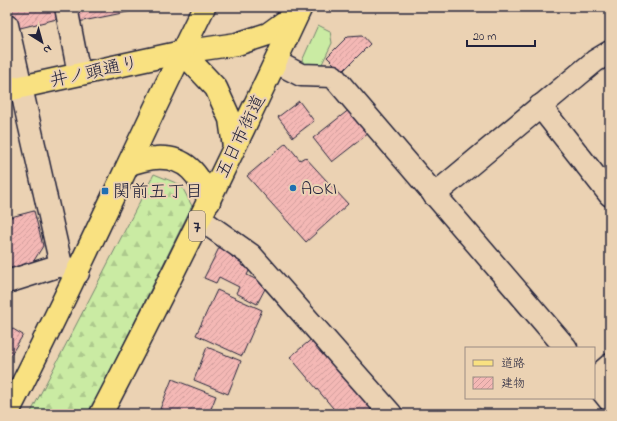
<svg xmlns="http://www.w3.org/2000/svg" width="617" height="421" viewBox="0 0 617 421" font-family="'Indie Flower','Klee One',sans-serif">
<defs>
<pattern id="forest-firs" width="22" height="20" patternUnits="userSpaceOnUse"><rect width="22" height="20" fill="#caeba3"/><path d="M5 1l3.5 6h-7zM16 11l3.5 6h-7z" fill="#adc98d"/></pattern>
<pattern id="building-hatch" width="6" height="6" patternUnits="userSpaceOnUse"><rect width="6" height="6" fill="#f4b8b5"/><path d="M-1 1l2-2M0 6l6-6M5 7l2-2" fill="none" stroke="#d19e9d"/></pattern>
</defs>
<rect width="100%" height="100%" fill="#ebd2b3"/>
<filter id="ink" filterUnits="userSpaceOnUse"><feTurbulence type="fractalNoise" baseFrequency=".025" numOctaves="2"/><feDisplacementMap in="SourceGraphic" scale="8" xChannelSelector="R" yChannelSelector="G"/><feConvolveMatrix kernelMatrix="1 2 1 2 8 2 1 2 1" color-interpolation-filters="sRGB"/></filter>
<g filter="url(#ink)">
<path fill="#caeba3" stroke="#76866f" d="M 318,25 L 330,31 L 332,43 L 321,66 L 312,68 L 302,61 Z"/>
<path fill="url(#forest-firs)" stroke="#76866f" d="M 154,174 L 181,185 L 192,206 L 89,414 L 30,414 Z"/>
<g fill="url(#building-hatch)" stroke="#22223b">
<path d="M 11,7 L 58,7 L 61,18 L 16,29 Z"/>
<path d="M 75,7 L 142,7 L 142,9 L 78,22 Z"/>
<path d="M 362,35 L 370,44 L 342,72 L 327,57 L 348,36 Z"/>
<path d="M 299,101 L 314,121 L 293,137 L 278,117 Z"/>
<path d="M 350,109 L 369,133 L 332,162 L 313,138 Z"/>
<path d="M 286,143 L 300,160 L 305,157 L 348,204 L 306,242 L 247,176 Z"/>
<path d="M 34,211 L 43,246 L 33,262 L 7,269 L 7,218 Z"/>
<path d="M 220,246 L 233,252 L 232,257 L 242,262 L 241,265 L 250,269 L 247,275 L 267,285 L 257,304 L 236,293 L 239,287 L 219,277 L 216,283 L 204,278 Z"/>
<path d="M 217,290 L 262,310 L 242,356 L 196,335 Z"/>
<path d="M 13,329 L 23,335 L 7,361 L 7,332 Z"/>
<path d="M 313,338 L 377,414 L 338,414 L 290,357 Z"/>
<path d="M 207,347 L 241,361 L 228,394 L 194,380 Z"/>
<path d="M 172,379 L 216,396 L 209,414 L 171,414 L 160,409 Z"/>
</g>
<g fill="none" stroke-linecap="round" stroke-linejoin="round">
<defs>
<g id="minor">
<path d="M 66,7 L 79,74"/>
<path d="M 7,25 L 61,265 L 78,273"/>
<path d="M 276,62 L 301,75 L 333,76 L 566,348"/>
<path d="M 540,106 L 610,195"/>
<path d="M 434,195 L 595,61 L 610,52"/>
<path d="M 200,219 L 251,255 L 391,414"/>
<path d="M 7,282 L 61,265"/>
<path d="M 594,379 L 610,365"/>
<path d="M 594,381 L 610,401"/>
</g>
<g id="major">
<path d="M 182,52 L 216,88 L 230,119 L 234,147"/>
<path d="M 7,90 L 182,52 L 237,44 L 268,34 L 297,13"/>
<path d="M 129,164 C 137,162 147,158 156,158 C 186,156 201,176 209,202"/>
<path d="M 7,414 C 76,280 137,142 204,7"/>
<path d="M 101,414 C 171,280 237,144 301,7"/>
</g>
</defs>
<use href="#minor" stroke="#22223b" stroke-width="25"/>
<use href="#major" stroke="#22223b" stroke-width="25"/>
<use href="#minor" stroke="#ebd2b3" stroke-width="22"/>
<use href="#major" stroke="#f9e181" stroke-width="22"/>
</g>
</g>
<g fill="#1f6fb2" stroke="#ebd2b3" stroke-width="1.5">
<circle cx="293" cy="188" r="4"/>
<rect x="101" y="187" width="8" height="8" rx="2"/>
</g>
<g text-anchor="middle" stroke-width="4" stroke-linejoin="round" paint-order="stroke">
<rect fill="#ebd2b3" stroke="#5e575f" stroke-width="1" x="189" y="211" width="16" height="30" rx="3"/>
<g font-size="17" font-weight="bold" fill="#22223b">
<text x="197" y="232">7</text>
</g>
<g font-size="18" fill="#22223b" stroke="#ebd2b3">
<text transform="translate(94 71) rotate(-12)" y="6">井ノ頭通り</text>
<text transform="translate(240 136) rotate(-64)" y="6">五日市街道</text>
</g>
<g font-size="18" fill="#22223b" stroke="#ebd2b3" text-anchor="start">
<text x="301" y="194">AOKI</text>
<text x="113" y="197">関前五丁目</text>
</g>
</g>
<rect width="617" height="421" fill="none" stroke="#ebd2b3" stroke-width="24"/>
<rect x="12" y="12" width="593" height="397" fill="none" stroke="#22223b" stroke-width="1.5" filter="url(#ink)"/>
<rect x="465" y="347" width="130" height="52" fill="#ebd2b3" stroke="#9b8c83"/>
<rect x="473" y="360" width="20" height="6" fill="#f9e181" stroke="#9b8c83"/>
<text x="501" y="367" font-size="12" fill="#22223b">道路</text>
<rect x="473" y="377" width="20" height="12" fill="url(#building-hatch)" stroke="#9b8c83"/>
<text x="501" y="387" font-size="12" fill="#22223b">建物</text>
<g transform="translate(42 42) rotate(143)" stroke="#ebd2b3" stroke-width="3" paint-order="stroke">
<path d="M0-3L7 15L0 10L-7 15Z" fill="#22223b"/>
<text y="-6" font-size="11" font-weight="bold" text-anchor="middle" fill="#22223b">N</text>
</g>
<path d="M467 40v6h68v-6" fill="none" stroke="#22223b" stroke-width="2"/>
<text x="473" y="40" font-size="12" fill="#22223b" stroke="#ebd2b3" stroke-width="3" paint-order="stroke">20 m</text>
</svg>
